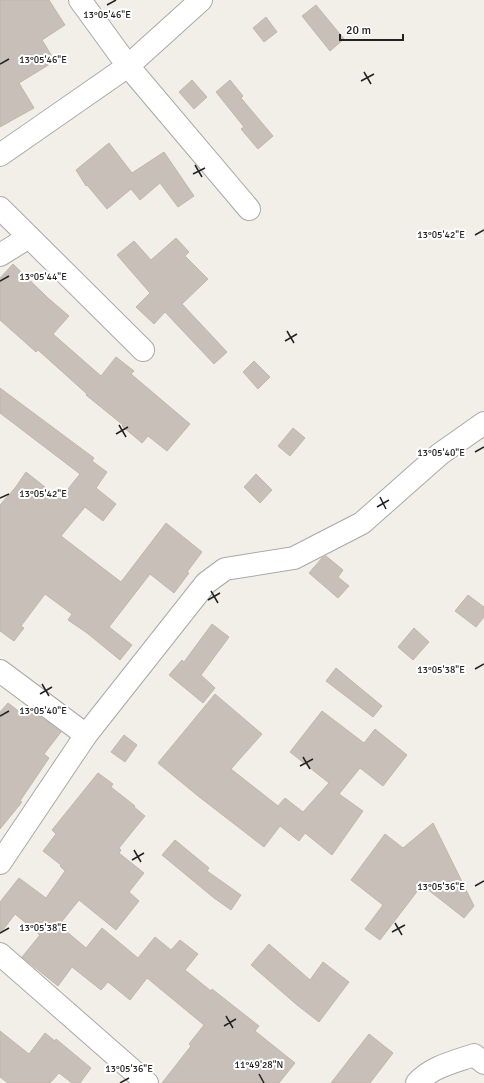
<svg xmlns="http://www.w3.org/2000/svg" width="484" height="1083" viewBox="0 0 484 1083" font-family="Signika,sans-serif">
<rect width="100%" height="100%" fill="#f2efe9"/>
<g fill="#c7bfb8" stroke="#c4b6ab">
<path d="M 0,0 L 49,0 L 65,25 L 42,40 L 55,61 L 19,83 L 34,108 L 0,127 Z"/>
<path d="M 316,5 L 344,39 L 330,51 L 302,16 Z"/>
<path d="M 266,17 L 277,32 L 264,42 L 253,28 Z"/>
<path d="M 192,80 L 207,97 L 194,109 L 179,92 Z"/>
<path d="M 230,80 L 243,96 L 241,98 L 273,136 L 258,149 L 241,129 L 244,127 L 216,92 Z"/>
<path d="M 109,143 L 132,173 L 164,152 L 194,196 L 178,207 L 160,183 L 140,200 L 131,189 L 107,209 L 87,185 L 86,186 L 76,170 Z"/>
<path d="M 176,238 L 189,252 L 185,256 L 208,279 L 182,304 L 227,352 L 214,364 L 165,312 L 154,324 L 136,307 L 150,293 L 117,255 L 134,241 L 151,260 Z"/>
<path d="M 13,264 L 48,298 L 69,316 L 53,334 L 101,376 L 116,357 L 134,371 L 131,374 L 190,424 L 167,451 L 148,436 L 142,443 L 122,426 L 123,425 L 86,395 L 87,394 L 38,350 L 36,352 L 0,320 L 0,278 Z"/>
<path d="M 254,361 L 270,377 L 258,389 L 243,372 Z"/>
<path d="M 0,388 L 94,458 L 92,461 L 107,472 L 96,488 L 116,504 L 103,521 L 85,507 L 61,536 L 121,582 L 166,523 L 202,552 L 187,572 L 189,573 L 174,593 L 150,574 L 109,627 L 132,645 L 120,660 L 87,633 L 68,620 L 72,614 L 45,594 L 21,626 L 24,628 L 14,641 L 0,631 L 0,505 L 15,488 L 26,472 L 60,499 L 80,474 L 0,413 Z"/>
<path d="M 293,428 L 305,438 L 290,456 L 278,446 Z"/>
<path d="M 256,474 L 272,490 L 260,503 L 244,487 Z"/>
<path d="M 326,556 L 343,570 L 338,577 L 349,586 L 338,598 L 309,573 L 322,558 Z"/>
<path d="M 468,595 L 484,607 L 484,617 L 476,627 L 455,611 Z"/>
<path d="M 212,624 L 229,637 L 201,675 L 215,688 L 203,703 L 169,675 L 182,660 L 184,662 Z"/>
<path d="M 414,628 L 429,642 L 413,660 L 398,647 Z"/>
<path d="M 336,668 L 382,706 L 373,717 L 326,681 Z"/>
<path d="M 215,694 L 262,734 L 231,769 L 278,806 L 285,798 L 303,812 L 329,783 L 290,752 L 322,711 L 364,743 L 375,729 L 407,755 L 383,786 L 360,768 L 339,794 L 363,811 L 332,855 L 305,833 L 299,841 L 280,826 L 264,847 L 198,796 L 158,763 Z"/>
<path d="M 8,703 L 25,716 L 30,709 L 61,732 L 44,754 L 49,758 L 20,801 L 22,802 L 0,829 L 0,712 Z"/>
<path d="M 124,735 L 137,745 L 125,762 L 111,752 Z"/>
<path d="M 98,773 L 113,784 L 111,787 L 135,806 L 134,807 L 145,816 L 119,848 L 121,850 L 119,853 L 144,873 L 129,892 L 139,901 L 116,930 L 79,900 L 59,925 L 86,948 L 102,928 L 138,958 L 155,937 L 171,950 L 180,940 L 198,954 L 185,970 L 211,991 L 212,989 L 259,1026 L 255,1031 L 295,1063 L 279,1083 L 162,1083 L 191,1046 L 189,1044 L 204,1025 L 147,978 L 130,1000 L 108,982 L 101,990 L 72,967 L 58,986 L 22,957 L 40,935 L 15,914 L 0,934 L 0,902 L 19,878 L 46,898 L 65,871 L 60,866 L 61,865 L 43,851 L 56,834 L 52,830 Z"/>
<path d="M 433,823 L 474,906 L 464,918 L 422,885 L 380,940 L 365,929 L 383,905 L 351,880 L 385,834 L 403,848 Z"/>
<path d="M 175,840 L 209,868 L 207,871 L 241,895 L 231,910 L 214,898 L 162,855 Z"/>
<path d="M 269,944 L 310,980 L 323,962 L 349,982 L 319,1022 L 297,1005 L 251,965 Z"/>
<path d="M 0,1031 L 29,1054 L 45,1033 L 55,1041 L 56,1039 L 91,1068 L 80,1083 L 72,1083 L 59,1073 L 50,1083 L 8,1083 L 0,1077 Z"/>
<path d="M 369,1034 L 393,1053 L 370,1083 L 331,1083 Z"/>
</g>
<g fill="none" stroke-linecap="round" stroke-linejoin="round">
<defs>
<g id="street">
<path d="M 80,0 L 128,66 L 249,209"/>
<path d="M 0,155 L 128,66 L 201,0"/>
<path d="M 0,208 L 143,350"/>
<path d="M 0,255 L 29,237"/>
<path d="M 0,671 L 86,735"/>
<path d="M 0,863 L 86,735 L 206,583 L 225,569 L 294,558 L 362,523 L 440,454 L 484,423"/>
<path d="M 0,954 L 147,1083"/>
<path d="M 417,1083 C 431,1067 454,1062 474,1055 L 484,1063"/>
</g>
</defs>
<use href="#street" stroke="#a9a9a9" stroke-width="24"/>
<use href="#street" stroke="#fff" stroke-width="22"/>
</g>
<path fill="none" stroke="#222" stroke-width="1.5" d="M 107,5 L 116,0M 0,64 L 9,59M 364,72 L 371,84M 361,81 L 374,74M 195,165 L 202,177M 193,174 L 205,168M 475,235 L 484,230M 0,281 L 9,276M 287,331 L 294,343M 285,341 L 297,334M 119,425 L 126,437M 116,434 L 128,427M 475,452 L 484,447M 380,497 L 386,509M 0,498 L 9,494M 377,507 L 389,500M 211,591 L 218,603M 208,600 L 220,593M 475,669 L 484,664M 42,684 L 49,696M 40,694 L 52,687M 0,716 L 9,711M 303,757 L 310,769M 300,766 L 313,759M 134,850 L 141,862M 132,860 L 144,853M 475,886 L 484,881M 395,923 L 402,935M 392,932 L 405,925M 0,933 L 9,928M 226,1016 L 233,1028M 224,1026 L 236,1019M 259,1074 L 264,1083M 120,1083 L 129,1078"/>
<g font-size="10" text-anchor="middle" fill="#222" stroke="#fff" stroke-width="4" stroke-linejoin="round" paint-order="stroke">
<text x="107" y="18">13°05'46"E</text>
<text x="43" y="63">13°05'46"E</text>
<text x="441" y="238">13°05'42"E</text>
<text x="43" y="280">13°05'44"E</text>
<text x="441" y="456">13°05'40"E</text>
<text x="43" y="497">13°05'42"E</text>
<text x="441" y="673">13°05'38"E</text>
<text x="43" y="714">13°05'40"E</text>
<text x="441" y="890">13°05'36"E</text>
<text x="43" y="931">13°05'38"E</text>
<text x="259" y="1068">11°49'28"N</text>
<text x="129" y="1072">13°05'36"E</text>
</g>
<path d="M340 34v6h63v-6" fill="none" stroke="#222222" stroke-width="2"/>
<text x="346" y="34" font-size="12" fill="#222222" stroke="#ffffff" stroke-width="3" paint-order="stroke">20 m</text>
</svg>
